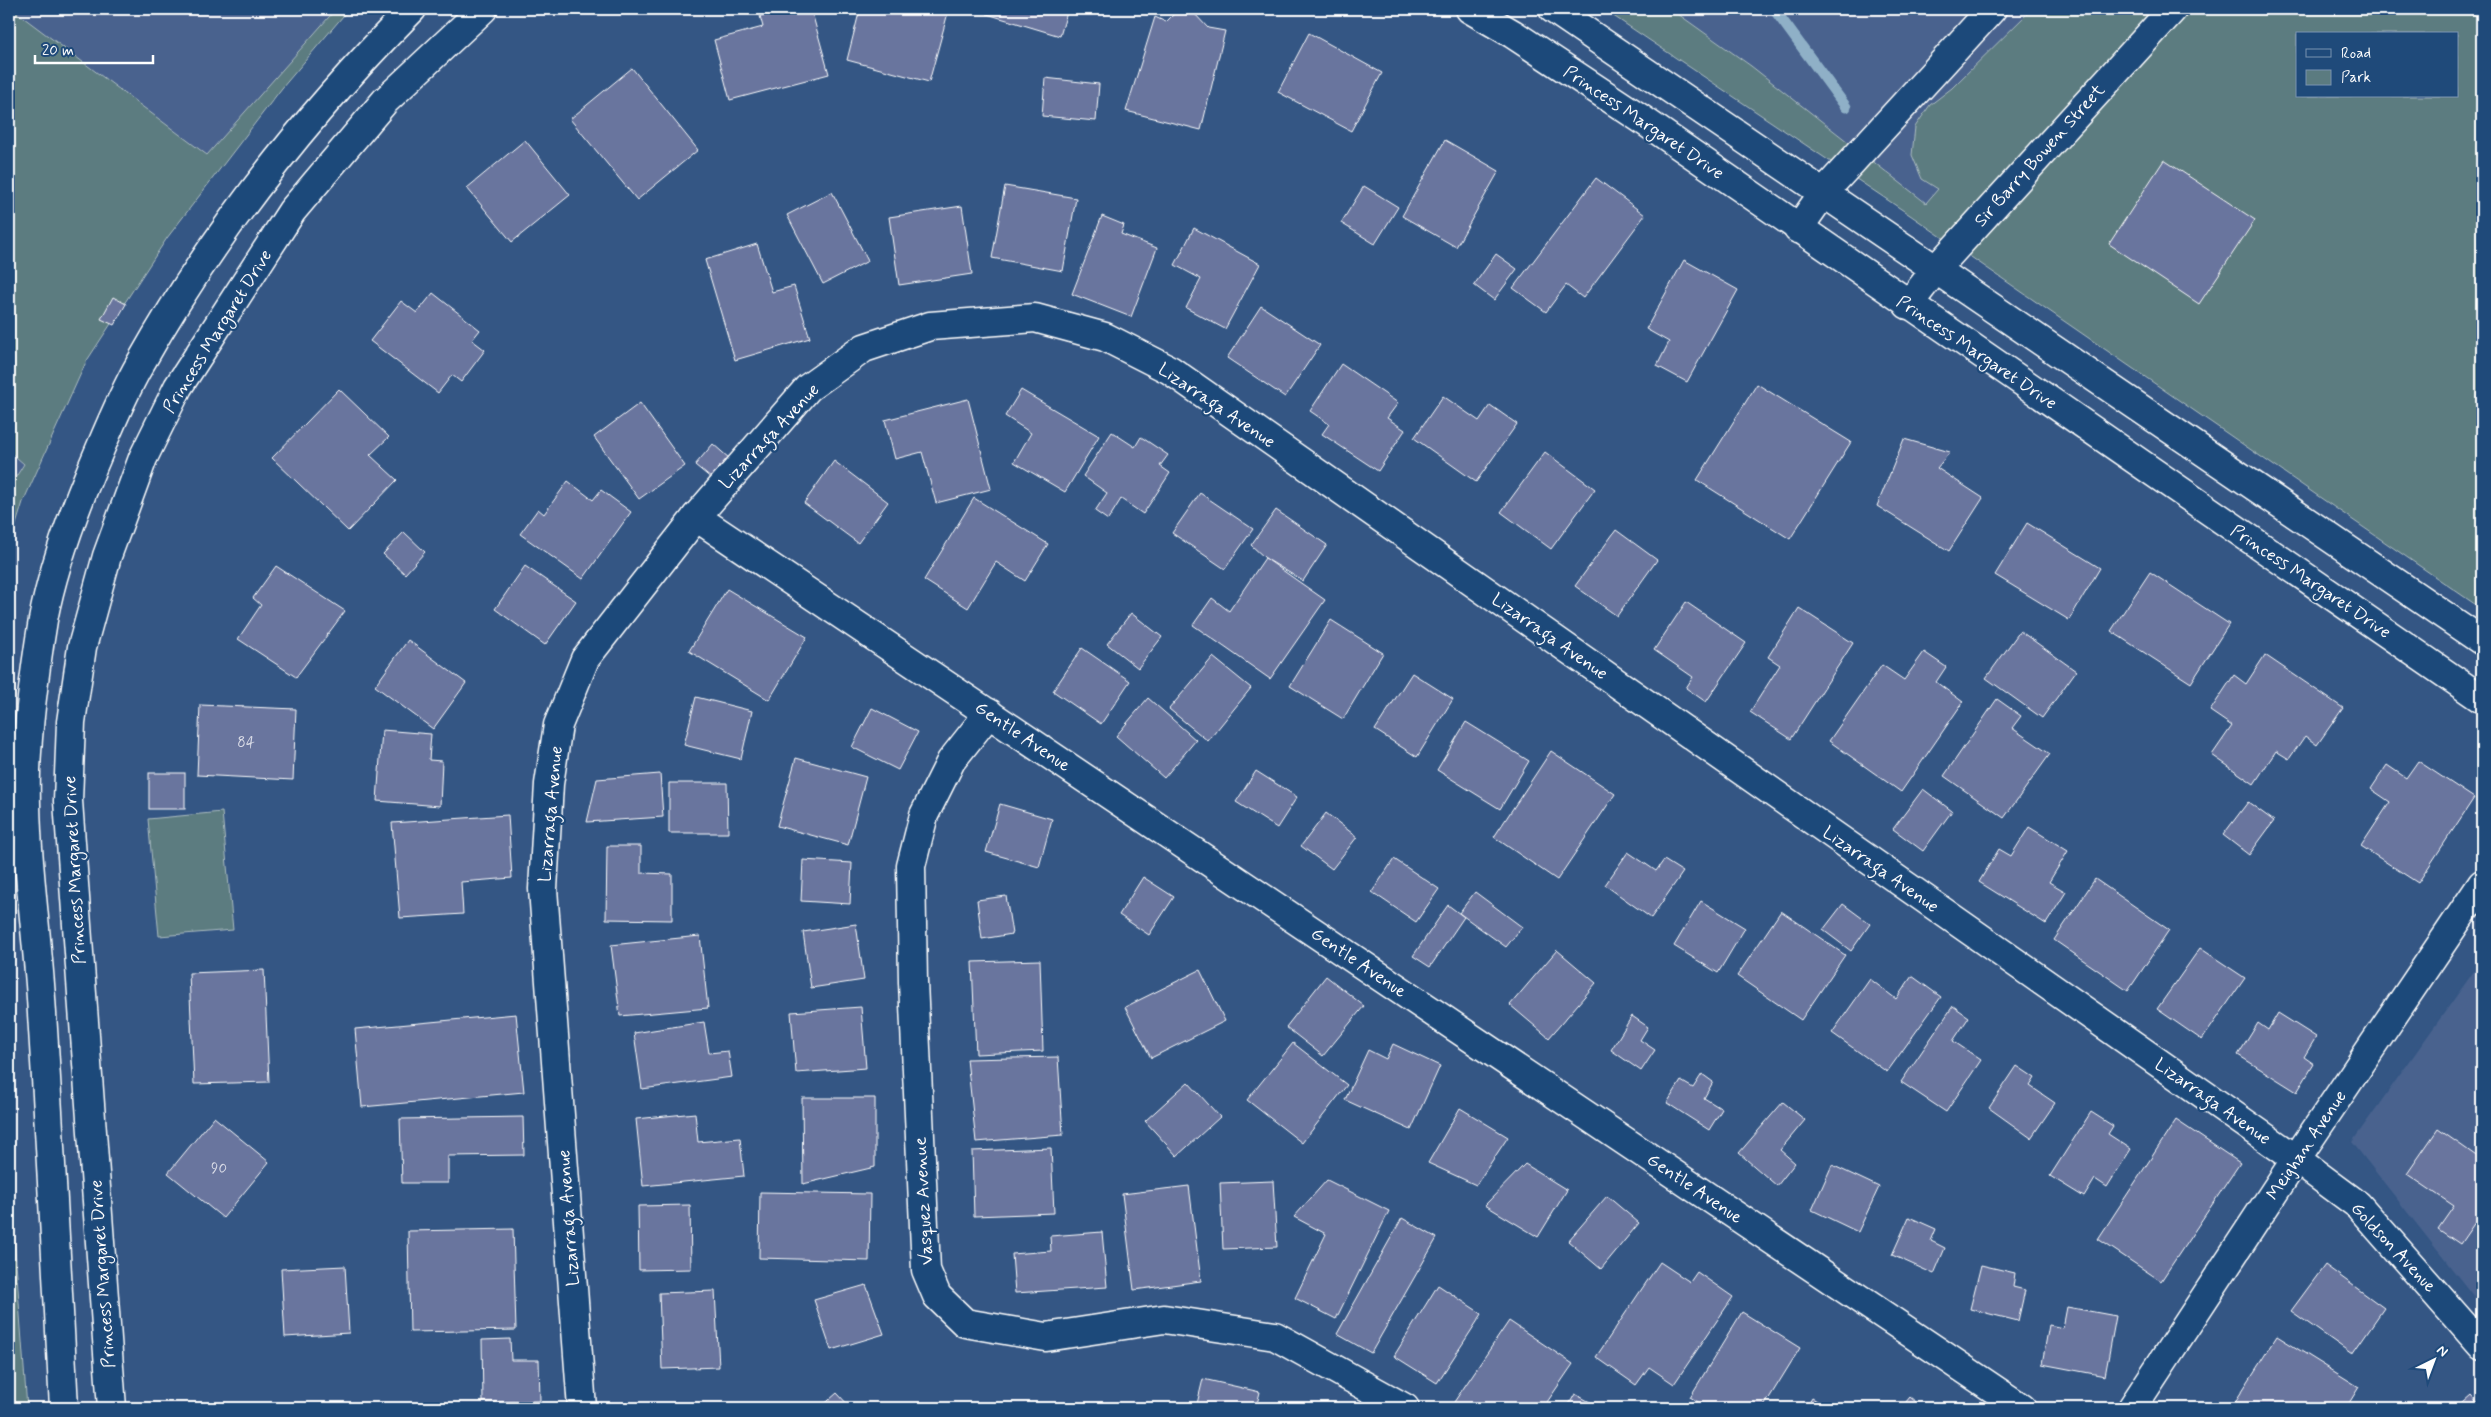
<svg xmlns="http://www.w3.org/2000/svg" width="2491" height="1417" viewBox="0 0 2491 1417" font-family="Mynerve,sans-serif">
<rect width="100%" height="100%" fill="#345684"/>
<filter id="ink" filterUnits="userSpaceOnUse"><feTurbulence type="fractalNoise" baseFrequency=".02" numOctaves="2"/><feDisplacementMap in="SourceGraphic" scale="10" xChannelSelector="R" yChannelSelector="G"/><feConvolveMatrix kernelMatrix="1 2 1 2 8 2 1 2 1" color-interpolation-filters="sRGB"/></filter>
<g filter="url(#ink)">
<g fill="#48628e">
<path d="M 12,9 L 336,9 L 207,156 Z"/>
<path d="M 1671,9 L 2103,9 L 1926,203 L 1751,66 Z"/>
<path d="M 9,451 L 25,464 L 9,488 Z"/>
<path d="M 2482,960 L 2482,1307 L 2352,1142 Z"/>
<path d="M 9,1342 L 14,1408 L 9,1408 Z"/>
</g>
<g fill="#5b7b80" stroke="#adbdc0" fill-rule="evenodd">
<path d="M 9,9 L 12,9 L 207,155 L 336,9 L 349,9 L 282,88 L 167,238 L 86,362 L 23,502 L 9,547 L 9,488 L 24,464 L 9,451 Z"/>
<path d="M 1603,9 L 1671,9 L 1751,66 L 1926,203 L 1938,189 L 1922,179 L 1912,155 L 1915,127 L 1930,105 L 1952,88 L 2032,9 L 2482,9 L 2482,609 L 1910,215 ZM 2297,34 L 2457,34 L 2457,96 L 2297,96 Z"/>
<path d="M 222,812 L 233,930 L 159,936 L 148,819 Z"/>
<path d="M 9,1169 L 27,1408 L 14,1408 L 9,1342 Z"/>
</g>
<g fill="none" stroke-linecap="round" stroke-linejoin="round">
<path stroke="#8fb0c7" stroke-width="11" d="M 1774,9 L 1846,107"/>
</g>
<g fill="#69749e" stroke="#fff">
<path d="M 787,9 L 811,9 L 829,74 L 730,100 L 714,40 L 763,27 L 760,16 Z"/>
<path d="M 860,9 L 949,9 L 929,82 L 847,60 Z"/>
<path d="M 988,9 L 1068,9 L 1060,36 L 987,14 Z"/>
<path d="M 1176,12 L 1193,12 L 1208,28 L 1225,31 L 1201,130 L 1126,111 L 1155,17 L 1166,22 Z"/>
<path d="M 1309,33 L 1382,73 L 1351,131 L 1278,92 Z"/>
<path d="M 632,68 L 698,150 L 637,200 L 570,119 Z"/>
<path d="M 1045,78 L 1099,84 L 1096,121 L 1042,116 Z"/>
<path d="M 525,140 L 570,195 L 512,242 L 467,188 Z"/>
<path d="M 1445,140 L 1499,171 L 1456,247 L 1402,216 Z"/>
<path d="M 2164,160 L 2255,220 L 2199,304 L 2109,244 Z"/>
<path d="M 1596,178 L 1645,215 L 1583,298 L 1566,285 L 1546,312 L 1513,288 Z"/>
<path d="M 1005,186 L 1076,198 L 1063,271 L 992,258 Z"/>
<path d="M 1364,186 L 1398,207 L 1375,244 L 1341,223 Z"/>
<path d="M 832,192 L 868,261 L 823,284 L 787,215 Z"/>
<path d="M 962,206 L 972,274 L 899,285 L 889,217 Z"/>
<path d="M 1102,216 L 1124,225 L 1121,234 L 1157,248 L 1131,317 L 1072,294 Z"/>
<path d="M 1194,228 L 1260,264 L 1225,329 L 1186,308 L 1201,279 L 1175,265 Z"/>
<path d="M 757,244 L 772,292 L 794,286 L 810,338 L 735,360 L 705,260 Z"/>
<path d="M 1496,254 L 1517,269 L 1494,300 L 1474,285 Z"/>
<path d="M 1684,260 L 1738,290 L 1687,382 L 1657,366 L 1669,342 L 1646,329 Z"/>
<path d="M 433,293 L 480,330 L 472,340 L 485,350 L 461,382 L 452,375 L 438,393 L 370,341 L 401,301 L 417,313 Z"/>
<path d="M 113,297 L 126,304 L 114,325 L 101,319 Z"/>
<path d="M 1261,306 L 1320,345 L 1285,397 L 1227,358 Z"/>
<path d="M 1341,364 L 1398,403 L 1387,418 L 1405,430 L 1378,471 L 1322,434 L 1329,424 L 1310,411 Z"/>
<path d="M 1757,384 L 1851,442 L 1790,539 L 1697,480 Z"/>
<path d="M 339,389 L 389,437 L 370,455 L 397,480 L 348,531 L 272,458 Z"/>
<path d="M 1021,390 L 1099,436 L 1065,492 L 1014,462 L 1031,433 L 1005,416 Z"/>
<path d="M 1443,396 L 1479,421 L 1490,405 L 1517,424 L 1476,482 L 1414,438 Z"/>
<path d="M 968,399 L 991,489 L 936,503 L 922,452 L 895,459 L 885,420 Z"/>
<path d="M 640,403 L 685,466 L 639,499 L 594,437 Z"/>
<path d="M 1112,432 L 1135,447 L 1141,437 L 1168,455 L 1160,466 L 1170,473 L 1143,514 L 1121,499 L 1108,520 L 1095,511 L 1107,493 L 1083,476 Z"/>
<path d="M 1904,439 L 1950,452 L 1937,468 L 1983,498 L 1949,551 L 1877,506 Z"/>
<path d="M 713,444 L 730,459 L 712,479 L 695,465 Z"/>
<path d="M 1545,452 L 1595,489 L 1551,549 L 1501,512 Z"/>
<path d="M 834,461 L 888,502 L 858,543 L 804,503 Z"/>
<path d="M 568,481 L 593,500 L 601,490 L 631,512 L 583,579 L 520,534 L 538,509 L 544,514 Z"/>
<path d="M 1200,493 L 1253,529 L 1225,569 L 1172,533 Z"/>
<path d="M 974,498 L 1048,544 L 1025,581 L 996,562 L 968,608 L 924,580 Z"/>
<path d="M 1276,510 L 1327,545 L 1303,581 L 1265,558 L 1251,545 Z"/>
<path d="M 2027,523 L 2100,568 L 2069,620 L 1995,575 Z"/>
<path d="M 1616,530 L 1657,560 L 1617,616 L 1575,586 Z"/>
<path d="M 404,532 L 425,552 L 405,574 L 383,554 Z"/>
<path d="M 1265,558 L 1325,600 L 1270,679 L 1193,625 L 1212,598 L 1229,611 Z"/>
<path d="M 276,566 L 345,611 L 296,677 L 238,639 L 261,605 L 253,598 Z"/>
<path d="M 525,566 L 576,601 L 545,645 L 495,609 Z"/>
<path d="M 2150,572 L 2229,624 L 2191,683 L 2111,631 Z"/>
<path d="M 727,589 L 807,637 L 769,700 L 689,651 Z"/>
<path d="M 1686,602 L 1746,643 L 1706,702 L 1686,688 L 1693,677 L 1654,650 Z"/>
<path d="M 1799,608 L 1853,643 L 1791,739 L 1750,712 L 1780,665 L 1768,657 Z"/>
<path d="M 1131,613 L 1162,637 L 1138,668 L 1107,644 Z"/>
<path d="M 1331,620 L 1383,653 L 1343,719 L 1290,686 Z"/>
<path d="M 2020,631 L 2076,671 L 2042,718 L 1986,678 Z"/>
<path d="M 408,640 L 466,683 L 433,729 L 375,686 Z"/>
<path d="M 1082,648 L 1130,681 L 1101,724 L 1053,691 Z"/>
<path d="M 1924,652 L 1946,667 L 1936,682 L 1963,702 L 1901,792 L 1829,741 L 1882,665 L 1904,680 Z"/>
<path d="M 2265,655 L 2343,708 L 2317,745 L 2305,736 L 2289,759 L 2276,751 L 2254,784 L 2212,755 L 2232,726 L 2210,711 L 2234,675 L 2246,684 Z"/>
<path d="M 1213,657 L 1251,688 L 1208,741 L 1169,709 Z"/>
<path d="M 1412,673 L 1453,699 L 1417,757 L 1375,730 Z"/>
<path d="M 696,697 L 752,711 L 741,759 L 684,745 Z"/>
<path d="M 1148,698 L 1196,740 L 1164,778 L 1116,736 Z"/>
<path d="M 1997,699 L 2021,716 L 2012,728 L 2050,754 L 2004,818 L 1944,776 Z"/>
<path d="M 200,705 L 296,709 L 293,780 L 197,775 Z"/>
<path d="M 872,708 L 918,732 L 898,770 L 852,747 Z"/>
<path d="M 1466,722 L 1529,761 L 1500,809 L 1437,770 Z"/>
<path d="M 382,730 L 431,734 L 429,760 L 442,761 L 440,806 L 377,801 Z"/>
<path d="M 1551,751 L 1615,794 L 1557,880 L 1494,837 Z"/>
<path d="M 796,758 L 866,777 L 848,845 L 777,826 Z"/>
<path d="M 2418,761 L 2474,798 L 2418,883 L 2361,846 L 2390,802 L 2371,789 L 2387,765 L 2406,778 Z"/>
<path d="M 1256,771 L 1297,797 L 1277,828 L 1236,802 Z"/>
<rect x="149" y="773" width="36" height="36"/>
<path d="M 660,774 L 663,817 L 587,822 L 597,779 Z"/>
<path d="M 669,783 L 727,783 L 728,833 L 669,833 Z"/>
<path d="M 1923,789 L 1952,811 L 1923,851 L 1893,829 Z"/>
<path d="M 2248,802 L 2274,821 L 2249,855 L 2223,835 Z"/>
<path d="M 1000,804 L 1052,819 L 1039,867 L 986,852 Z"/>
<path d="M 1326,813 L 1357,837 L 1332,869 L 1301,846 Z"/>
<path d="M 508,815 L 512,878 L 461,882 L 463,914 L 400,918 L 392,823 Z"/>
<path d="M 2029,827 L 2068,851 L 2049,882 L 2066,892 L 2046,924 L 1979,882 L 1999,849 L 2011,856 Z"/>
<path d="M 607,846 L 641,846 L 641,873 L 672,874 L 672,920 L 606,919 Z"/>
<path d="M 1628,852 L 1656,871 L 1664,860 L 1683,872 L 1651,918 L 1605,885 Z"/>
<path d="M 1394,859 L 1439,889 L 1416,922 L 1372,892 Z"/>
<path d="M 803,860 L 852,863 L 850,904 L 801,901 Z"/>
<path d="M 1143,877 L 1174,897 L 1149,935 L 1119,915 Z"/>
<path d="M 2095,879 L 2169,930 L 2128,991 L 2054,940 Z"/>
<path d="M 1475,892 L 1522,927 L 1506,947 L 1459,913 Z"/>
<path d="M 1006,896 L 1012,934 L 982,939 L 977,900 Z"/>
<path d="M 1701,901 L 1745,928 L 1718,973 L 1674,946 Z"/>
<path d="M 1843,904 L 1870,924 L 1851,951 L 1823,930 Z"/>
<path d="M 1448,905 L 1464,917 L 1430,967 L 1413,956 Z"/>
<path d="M 1781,911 L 1845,955 L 1801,1020 L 1737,976 Z"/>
<path d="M 856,924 L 864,980 L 811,988 L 803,932 Z"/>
<path d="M 700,936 L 708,1008 L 620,1016 L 611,945 Z"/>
<path d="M 2200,948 L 2245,978 L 2202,1040 L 2157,1009 Z"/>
<path d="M 1557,950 L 1596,983 L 1549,1038 L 1510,1005 Z"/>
<path d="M 1040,960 L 1043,1051 L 976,1054 L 972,962 Z"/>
<path d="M 264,970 L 269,1082 L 194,1084 L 189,973 Z"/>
<path d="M 1200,970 L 1225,1021 L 1151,1058 L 1125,1007 Z"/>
<path d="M 1326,976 L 1364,1006 L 1323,1056 L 1286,1027 Z"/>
<path d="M 1912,976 L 1941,997 L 1887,1072 L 1832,1033 L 1870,979 L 1896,999 Z"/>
<path d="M 1953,1006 L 1969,1017 L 1953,1041 L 1981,1060 L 1946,1112 L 1901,1082 Z"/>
<path d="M 861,1007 L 866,1068 L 796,1073 L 791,1012 Z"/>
<path d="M 2278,1013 L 2316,1037 L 2304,1057 L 2314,1064 L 2297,1092 L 2238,1055 L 2258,1023 L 2268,1030 Z"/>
<path d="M 516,1014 L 524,1092 L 362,1107 L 355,1029 Z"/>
<path d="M 1632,1016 L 1648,1027 L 1640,1040 L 1655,1050 L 1641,1071 L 1611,1050 Z"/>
<path d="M 704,1022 L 709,1053 L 728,1051 L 732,1077 L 642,1089 L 634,1033 Z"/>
<path d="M 1293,1043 L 1347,1085 L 1302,1143 L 1247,1100 Z"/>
<path d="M 1393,1044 L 1440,1066 L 1411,1130 L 1345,1100 L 1368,1050 L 1386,1059 Z"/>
<path d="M 1058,1057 L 1063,1135 L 976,1142 L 967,1059 Z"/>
<path d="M 2017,1066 L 2035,1078 L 2030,1086 L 2055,1103 L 2031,1138 L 1989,1108 Z"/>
<path d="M 1702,1074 L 1713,1082 L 1704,1098 L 1722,1109 L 1709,1130 L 1667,1103 L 1681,1081 L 1693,1088 Z"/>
<path d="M 1188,1082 L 1220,1117 L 1177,1156 L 1145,1121 Z"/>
<path d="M 802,1098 L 875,1098 L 875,1167 L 803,1184 Z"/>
<path d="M 1783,1102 L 1805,1120 L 1780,1150 L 1795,1163 L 1777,1186 L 1739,1153 Z"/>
<path d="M 1460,1108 L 1508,1137 L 1476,1185 L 1428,1163 Z"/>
<path d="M 2091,1112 L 2113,1126 L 2108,1134 L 2131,1149 L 2107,1187 L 2095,1179 L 2084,1197 L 2050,1176 Z"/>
<path d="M 695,1113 L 698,1142 L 740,1138 L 744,1176 L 643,1186 L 636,1119 Z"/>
<path d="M 214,1117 L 269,1162 L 223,1218 L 168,1173 Z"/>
<path d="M 523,1117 L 524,1155 L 448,1156 L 448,1183 L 402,1183 L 400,1119 Z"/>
<path d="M 2176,1120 L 2240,1163 L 2161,1281 L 2098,1239 Z"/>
<path d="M 2438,1129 L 2482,1160 L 2482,1212 L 2460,1244 L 2438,1229 L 2454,1206 L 2407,1174 Z"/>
<path d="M 1051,1148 L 1054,1213 L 974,1216 L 972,1151 Z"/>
<path d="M 1525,1164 L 1567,1190 L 1538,1237 L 1485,1205 Z"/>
<path d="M 1832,1165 L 1879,1187 L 1858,1232 L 1812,1210 Z"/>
<path d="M 1327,1180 L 1389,1211 L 1336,1319 L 1295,1298 L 1326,1234 L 1294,1217 Z"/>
<path d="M 1273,1181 L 1277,1247 L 1223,1249 L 1220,1183 Z"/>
<path d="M 1189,1186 L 1201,1281 L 1134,1290 L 1122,1194 Z"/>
<path d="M 760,1192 L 870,1194 L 869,1261 L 759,1258 Z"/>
<path d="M 1607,1196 L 1639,1223 L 1601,1269 L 1568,1241 Z"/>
<path d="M 690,1205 L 691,1269 L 639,1270 L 638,1206 Z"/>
<path d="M 1909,1217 L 1936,1229 L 1931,1241 L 1945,1248 L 1934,1274 L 1892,1255 Z"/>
<path d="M 1402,1218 L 1437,1238 L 1371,1353 L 1337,1334 Z"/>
<path d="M 513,1229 L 516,1330 L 410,1332 L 408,1231 Z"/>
<path d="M 1102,1232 L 1107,1287 L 1015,1293 L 1012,1254 L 1051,1251 L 1050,1236 Z"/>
<path d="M 1660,1262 L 1690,1282 L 1697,1272 L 1733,1297 L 1674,1384 L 1649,1367 L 1636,1385 L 1596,1357 Z"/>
<path d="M 1981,1265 L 2015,1273 L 2013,1287 L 2025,1290 L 2018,1321 L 1970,1309 Z"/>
<path d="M 2325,1265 L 2384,1308 L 2352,1354 L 2291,1311 Z"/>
<path d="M 345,1266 L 349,1333 L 285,1337 L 281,1269 Z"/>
<path d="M 866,1285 L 884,1334 L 831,1350 L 814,1300 Z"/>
<path d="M 1438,1285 L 1482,1314 L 1437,1383 L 1394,1356 Z"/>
<path d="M 715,1291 L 719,1367 L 662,1369 L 659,1293 Z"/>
<path d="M 2067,1307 L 2116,1316 L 2105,1376 L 2042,1364 L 2049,1325 L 2063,1328 Z"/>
<path d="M 1742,1312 L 1800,1348 L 1763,1408 L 1739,1408 L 1731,1403 L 1728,1408 L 1708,1408 L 1690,1397 Z"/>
<path d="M 1509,1321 L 1573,1364 L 1543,1408 L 1450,1408 Z"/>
<path d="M 2277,1336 L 2359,1387 L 2346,1408 L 2245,1408 L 2235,1402 Z"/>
<path d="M 510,1339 L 511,1360 L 539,1360 L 540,1401 L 483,1402 L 482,1340 Z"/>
<path d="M 1203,1379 L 1260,1392 L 1256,1408 L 1196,1408 Z"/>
<path d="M 837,1393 L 851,1408 L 820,1408 Z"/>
<path d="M 1575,1394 L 1601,1408 L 1567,1408 Z"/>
<path d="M 2471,1395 L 2482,1408 L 2456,1408 Z"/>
<path d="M 1910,1397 L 1923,1408 L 1901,1408 Z"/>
<path d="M 1812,1398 L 1829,1408 L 1806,1408 Z"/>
</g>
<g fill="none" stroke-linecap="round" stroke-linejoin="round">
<defs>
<g id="minor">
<path d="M 1798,229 L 1824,192 L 1992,9"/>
<path d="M 1908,305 L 1936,269 L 2173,9"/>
<path d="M 696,517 L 2022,1408"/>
<path d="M 989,713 L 951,761 L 924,815 L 911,866 L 913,982 L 926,1270 L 937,1296 L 965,1323 L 1046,1337 L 1164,1319 L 1275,1336 L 1405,1408"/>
<path d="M 582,1408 L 543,889 L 549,784 L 558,725 L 585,659 L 696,517 L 808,388 L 864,348 L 930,326 L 1035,318 L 1105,337 L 1170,370 L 2296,1159 L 2358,1205 L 2482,1346"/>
<path d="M 2132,1408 L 2296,1159 L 2482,884"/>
</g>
<g id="major">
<path d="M 1470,9 L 1513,34 L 1640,118 L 2482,699"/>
<path d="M 1553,9 L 2482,641"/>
<path d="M 64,1408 C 57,1272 50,1135 41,998 C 36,923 24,846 26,771 C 28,720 35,669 43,620 C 53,567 72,516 92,468 C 107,433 121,397 140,364 C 213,234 307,115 412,9"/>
<path d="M 112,1408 L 68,801 L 71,722 L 82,647 L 107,556 L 143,458 L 178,387 L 292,211 L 385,101 L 483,9"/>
</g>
</defs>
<use href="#minor" stroke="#fff" stroke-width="31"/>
<use href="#major" stroke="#fff" stroke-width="31"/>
<use href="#minor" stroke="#1f4a7a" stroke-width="28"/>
<use href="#major" stroke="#1f4a7a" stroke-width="28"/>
</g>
</g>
<g text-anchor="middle" stroke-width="4.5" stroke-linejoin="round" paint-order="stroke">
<g font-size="15" fill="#dadce7">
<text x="246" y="747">84</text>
<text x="219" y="1173">90</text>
</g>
<g font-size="18" fill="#fff" stroke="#1f4a7a">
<text transform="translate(1644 122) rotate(34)" y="6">Princess Margaret Drive</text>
<text transform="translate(2039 155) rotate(-48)" y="6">Sir Barry Bowen Street</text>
<text transform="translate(217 331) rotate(-58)" y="6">Princess Margaret Drive</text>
<text transform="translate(1977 352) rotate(34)" y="6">Princess Margaret Drive</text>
<text transform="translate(1217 405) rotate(34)" y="6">Lizarraga Avenue</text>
<text transform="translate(769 436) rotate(-47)" y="6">Lizarraga Avenue</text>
<text transform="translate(2311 581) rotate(34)" y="6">Princess Margaret Drive</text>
<text transform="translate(1550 636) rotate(35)" y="6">Lizarraga Avenue</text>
<text transform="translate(1023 736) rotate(34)" y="6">Gentle Avenue</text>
<text transform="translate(550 814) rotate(-85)" y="6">Lizarraga Avenue</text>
<text transform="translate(1881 869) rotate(35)" y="6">Lizarraga Avenue</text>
<text transform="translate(74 870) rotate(-93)" y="6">Princess Margaret Drive</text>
<text transform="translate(1359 962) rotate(34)" y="6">Gentle Avenue</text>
<text transform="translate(2213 1101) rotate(35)" y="6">Lizarraga Avenue</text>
<text transform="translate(2306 1145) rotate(-56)" y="6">Meighan Avenue</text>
<text transform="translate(1695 1188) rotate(34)" y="6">Gentle Avenue</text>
<text transform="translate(923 1201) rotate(-93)" y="6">Vasquez Avenue</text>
<text transform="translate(568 1218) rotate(-94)" y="6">Lizarraga Avenue</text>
<text transform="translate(2394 1247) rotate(47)" y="6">Goldson Avenue</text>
<text transform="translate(102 1274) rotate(-94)" y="6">Princess Margaret Drive</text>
</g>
</g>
<rect width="2491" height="1417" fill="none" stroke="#1f4a7a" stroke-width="30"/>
<rect x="15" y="15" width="2461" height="1387" fill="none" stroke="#fff" stroke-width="2" filter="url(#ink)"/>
<rect x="2296" y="32" width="162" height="65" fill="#1f4a7a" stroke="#7992af"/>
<rect x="2306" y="49" width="25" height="8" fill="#1f4a7a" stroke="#7992af"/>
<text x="2341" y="58" font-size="15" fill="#ffffff">Road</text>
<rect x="2306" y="70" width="25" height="15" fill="#5b7b80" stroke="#7992af"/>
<text x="2341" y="82" font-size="15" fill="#ffffff">Park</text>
<g transform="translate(2434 1360) rotate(42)" stroke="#1f4a7a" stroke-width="4" paint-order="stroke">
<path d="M0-4L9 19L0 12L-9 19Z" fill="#ffffff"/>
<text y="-8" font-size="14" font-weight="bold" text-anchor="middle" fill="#ffffff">N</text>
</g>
<path d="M35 55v8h118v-8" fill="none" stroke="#ffffff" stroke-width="2.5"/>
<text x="42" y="55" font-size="15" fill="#ffffff" stroke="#1f4a7a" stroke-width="4" paint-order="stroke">20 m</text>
</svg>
